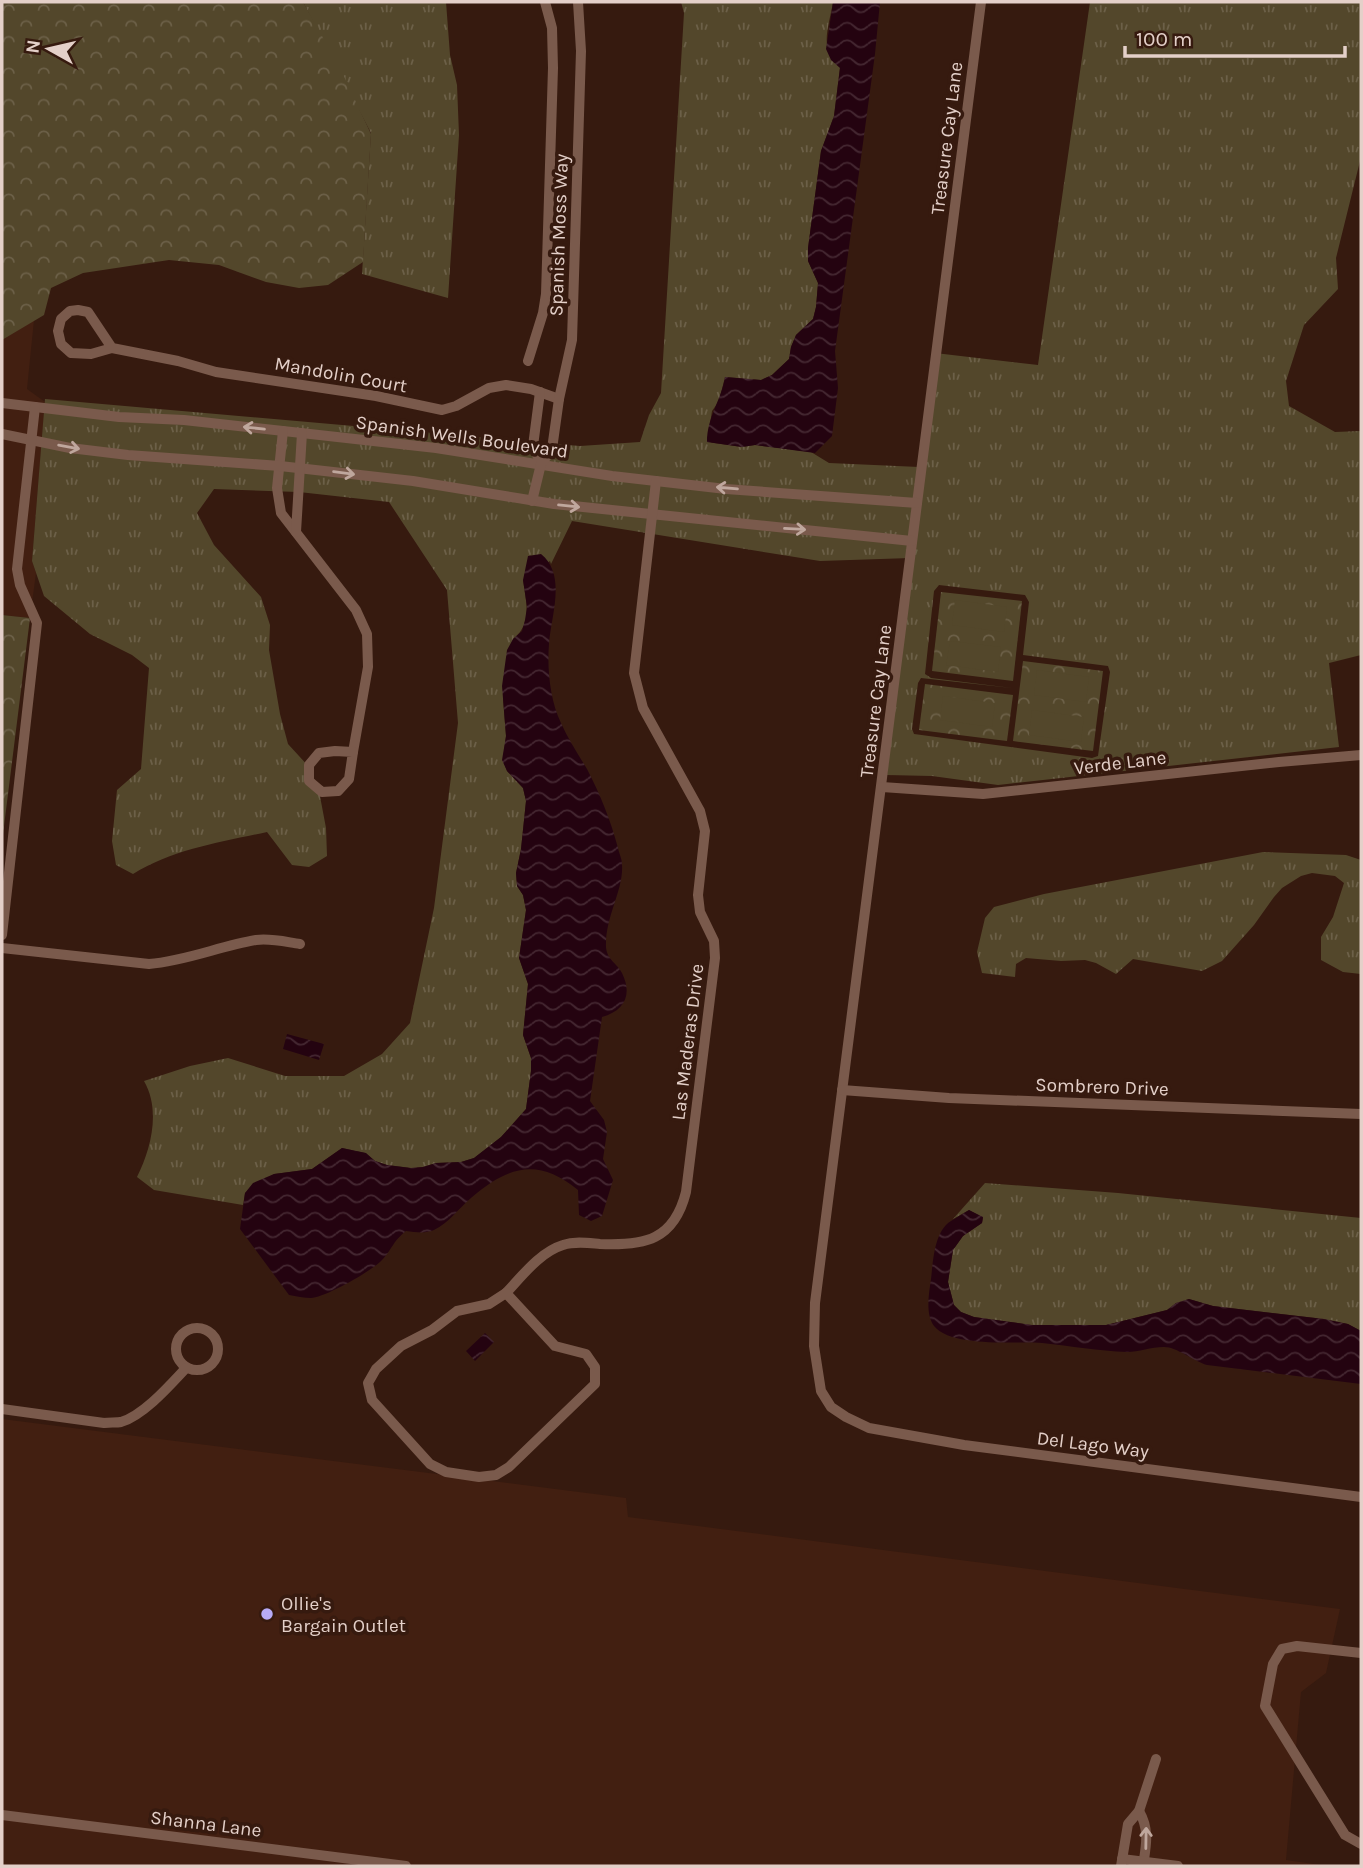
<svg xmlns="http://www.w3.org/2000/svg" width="1363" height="1868" viewBox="0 0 1363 1868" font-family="Karla,sans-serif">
<defs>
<pattern id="grass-tufts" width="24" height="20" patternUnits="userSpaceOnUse" patternTransform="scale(1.75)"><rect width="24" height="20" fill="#53472b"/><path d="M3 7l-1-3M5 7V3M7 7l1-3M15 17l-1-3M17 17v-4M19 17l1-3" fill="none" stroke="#6c6048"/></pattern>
<pattern id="forest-crowns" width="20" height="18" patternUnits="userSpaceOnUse" patternTransform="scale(1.75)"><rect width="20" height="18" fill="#53472b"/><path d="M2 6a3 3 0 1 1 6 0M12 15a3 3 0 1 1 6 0" fill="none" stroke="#6c6048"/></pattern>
<pattern id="water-waves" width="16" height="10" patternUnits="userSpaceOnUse" patternTransform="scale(1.75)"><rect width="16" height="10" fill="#240310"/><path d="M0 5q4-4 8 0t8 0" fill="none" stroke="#442731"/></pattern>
</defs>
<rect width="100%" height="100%" fill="#361a0f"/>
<g fill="#421f11">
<path d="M 34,320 L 27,389 L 45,402 L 32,561 L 36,573 L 30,618 L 2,615 L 2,340 Z"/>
<path d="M 2,1419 L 626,1498 L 628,1517 L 1340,1609 L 1326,1673 L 1301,1692 L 1286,1860 L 1328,1866 L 2,1866 Z"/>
</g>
<g fill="url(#grass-tufts)" fill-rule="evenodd">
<path d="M 303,2 L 446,2 L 450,55 L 457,85 L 459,135 L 448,298 L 362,274 L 371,133 Z"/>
<path d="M 681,2 L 833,2 C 829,27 818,50 840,67 L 834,116 L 821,151 L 808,248 L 808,261 L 818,283 L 816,307 L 813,319 L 796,335 L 791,347 L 789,359 L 772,375 L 761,380 L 725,377 L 719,401 L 712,411 L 707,442 L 742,447 L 755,445 L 811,452 L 829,463 L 919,467 L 935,353 L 1038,365 L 1090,2 L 1361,2 L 1361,157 L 1336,258 L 1338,289 L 1304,325 L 1286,381 L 1289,406 L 1335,432 L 1361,431 L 1361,655 L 1329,663 L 1339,747 L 998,785 L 932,776 L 887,775 L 910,558 L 820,561 L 572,521 L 551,564 L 550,561 L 523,580 C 526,602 533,623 513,639 L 503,699 L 506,736 L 503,760 L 507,771 L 523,788 L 526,801 L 521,849 L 516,873 L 517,886 L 523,895 L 526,910 L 519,958 L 528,984 L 523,1035 L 531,1058 L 531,1071 L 526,1109 L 501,1137 L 474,1158 L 461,1162 L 436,1163 L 423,1167 L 411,1168 L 387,1165 L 375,1161 L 365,1153 L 342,1148 L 312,1169 L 274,1174 L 245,1193 L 243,1205 L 154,1190 L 137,1177 C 151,1149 161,1110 144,1081 L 190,1066 L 228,1058 L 285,1076 L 344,1076 L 382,1054 L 410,1023 L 434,908 L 458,723 L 447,590 L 389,502 L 299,492 L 214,489 L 197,513 L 214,545 L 261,597 L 270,625 L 269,650 L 280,714 L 288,744 L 310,768 L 319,791 L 326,828 L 327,856 L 309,867 L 292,865 L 267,832 C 221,842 174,849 133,874 L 116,865 L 112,841 L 117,790 L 141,769 L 149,668 L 132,655 L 90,634 L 44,596 L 32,561 L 45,399 L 580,446 L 640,442 L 649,415 L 661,393 L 684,13 ZM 939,585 L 1025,595 L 1029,602 L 1023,655 L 1108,666 L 1110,672 L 1098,756 L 1092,758 L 914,734 L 912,729 L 918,683 L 921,678 L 1012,688 L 931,678 L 925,674 L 934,591 Z"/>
<path d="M 1263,852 L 1346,855 L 1361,860 L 1361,974 L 1343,972 L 1321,960 L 1321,937 L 1333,917 L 1344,883 L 1335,876 L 1312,873 L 1301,876 L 1282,888 L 1274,897 L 1254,925 L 1222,961 L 1202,971 L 1133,959 L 1116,974 L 1096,963 L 1085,960 L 1061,961 L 1026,958 L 1016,964 L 1015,977 L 982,973 L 977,952 L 985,918 L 994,907 L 1044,894 Z"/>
<path d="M 985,1183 L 1118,1193 L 1361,1218 L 1361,1331 L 1348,1324 L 1324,1319 L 1213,1306 L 1189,1299 L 1176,1303 L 1167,1310 L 1106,1325 L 1032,1325 L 974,1317 L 961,1312 L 954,1305 L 948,1282 L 953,1250 L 963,1236 L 982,1223 L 983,1218 L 969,1210 L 953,1219 Z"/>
</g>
<g fill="url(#forest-crowns)">
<path d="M 2,2 L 303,2 L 340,68 L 371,134 L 363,262 L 328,285 L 299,288 L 266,282 L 219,265 L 169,260 L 83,273 L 51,288 L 44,315 L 2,340 Z"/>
<path d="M 941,592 L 1022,601 L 1013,681 L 932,671 Z"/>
<path d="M 2,615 L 30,618 L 2,842 Z"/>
<path d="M 1023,661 L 1103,671 L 1093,751 L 1013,741 Z"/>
<path d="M 925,684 L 1013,695 L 1007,741 L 919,730 Z"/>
</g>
<g fill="#53472b">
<path d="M 955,600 L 1007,607 L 1004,632 L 952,625 Z"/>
<path d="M 950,641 L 1001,647 L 998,672 L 946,665 Z"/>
<path d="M 1037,670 L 1089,677 L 1086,702 L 1034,695 Z"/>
<path d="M 943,696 L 995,703 L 992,727 L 940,720 Z"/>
<path d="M 1032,710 L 1084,717 L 1081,742 L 1029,735 Z"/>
</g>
<g fill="url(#water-waves)">
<path d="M 833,2 L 880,2 L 875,54 L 835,351 L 838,388 L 832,436 L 815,453 L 755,445 L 742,447 L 707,442 C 707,417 721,401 725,377 L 761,380 L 772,375 L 789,359 L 791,347 L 796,335 L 813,319 L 816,307 L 818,283 L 808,261 L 808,248 L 821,151 L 834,116 L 840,68 L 831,60 L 826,49 Z"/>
<path d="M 541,554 C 567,575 551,615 549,644 C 547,669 550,700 561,723 C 568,739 578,754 587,769 C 600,794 611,821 618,848 C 619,853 622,859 622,864 C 624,890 605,916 606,947 C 607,960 617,963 622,973 C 633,995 624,1011 602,1017 L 590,1101 L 604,1120 L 607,1132 L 603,1159 L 613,1180 L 602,1216 L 591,1221 L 579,1215 L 578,1190 C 538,1157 508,1166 471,1198 C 458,1209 449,1223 434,1230 C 425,1234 415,1232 406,1231 C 392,1242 392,1250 382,1260 C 372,1271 324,1298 311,1298 C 304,1298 296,1296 289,1295 L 240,1229 L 245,1193 L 253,1183 L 274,1174 L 312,1169 L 342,1148 L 366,1153 L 375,1161 L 387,1165 L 411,1168 L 423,1167 L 436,1163 L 461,1162 L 474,1158 L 501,1137 L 526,1109 L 531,1071 L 531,1058 L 523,1035 L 528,984 L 519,958 L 526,910 L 523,895 L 517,886 L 516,873 L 521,849 L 526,801 L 523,788 L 507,771 L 502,760 L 506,736 L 502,686 L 507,650 L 513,639 L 522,631 L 525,620 L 527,607 L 523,580 L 528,556 Z"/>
<path d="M 287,1034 L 324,1044 L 319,1060 L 283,1049 Z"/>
<path d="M 969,1210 L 983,1217 L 982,1223 L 963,1236 L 953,1250 L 948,1282 L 954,1305 L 961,1312 L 974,1317 L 1032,1325 L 1106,1325 L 1167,1310 L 1176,1303 L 1189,1299 L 1213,1306 L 1324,1319 L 1348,1324 L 1361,1331 L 1361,1384 L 1207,1365 C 1193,1361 1177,1347 1164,1347 C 1151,1347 1139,1352 1127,1352 C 1098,1351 1071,1346 1042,1343 C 1016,1341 952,1348 934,1326 C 925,1314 929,1293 931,1279 C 933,1262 934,1231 951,1221 C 957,1217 963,1214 969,1210 Z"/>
<path d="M 485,1333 L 494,1342 L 475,1361 L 466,1351 Z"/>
</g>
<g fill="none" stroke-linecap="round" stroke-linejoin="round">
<g stroke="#7a5a4c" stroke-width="10">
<path d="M 981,2 L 815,1303 L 814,1346 L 821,1391 L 831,1407 L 846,1417 L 869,1428 L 964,1445 L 1361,1497"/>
<path d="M 112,348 L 88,312 L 78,310 L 70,311 L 61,319 L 58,331 L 61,344 L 71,353 L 91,354 L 112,348 L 178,361 L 216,372 L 376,396 L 442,410 L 456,406 L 489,388 L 506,385 L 531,389 L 559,399"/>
<path d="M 528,361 L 543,313 L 546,294 L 553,68 L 552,28 L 545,2"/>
<path d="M 540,392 L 533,446 L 541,464"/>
<path d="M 2,403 L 119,417 L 184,420 L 436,448 L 612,476 L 726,489 L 917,503"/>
<path d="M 283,431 L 277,488 L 281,513 L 356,610 L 367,634 L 368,667 L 353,752"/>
<path d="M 2,434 L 70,448 L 128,455 L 280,466 L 413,481 L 554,504 L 912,541"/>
<path d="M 532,501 L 541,464 L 552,449 L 559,399 L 572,340 L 581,51 L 578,2"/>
<path d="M 296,532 L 302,433"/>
<path d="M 335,751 L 353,752 L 349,779 L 338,791 L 322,792 L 309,781 L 309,765 L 319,753 Z"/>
<path d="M 882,787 L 983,794 L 1279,762 L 1361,755"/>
<path d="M 2,935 L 37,623 L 20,585 L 17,569 L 35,407"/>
<path d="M 2,948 L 149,964 C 186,961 220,946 256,940 C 271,938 286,942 300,944"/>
<path d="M 842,1090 L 949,1098 L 1361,1114"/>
<path d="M 506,1293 C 522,1276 540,1252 563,1245 C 575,1241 588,1243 600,1244 C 645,1246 674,1240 686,1192 L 715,958 L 714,941 L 700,912 L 698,895 L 705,831 L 700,811 L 643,708 L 634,673 L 656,481"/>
<path d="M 506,1293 L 555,1346 L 586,1354 L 595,1367 L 595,1384 L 509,1467 L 496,1475 L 479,1477 L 446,1472 L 430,1464 L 372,1400 L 368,1383 L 376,1369 L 401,1346 L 432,1330 L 457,1311 L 489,1304 Z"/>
<circle cx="197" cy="1349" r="21"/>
<path d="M 2,1409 L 104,1423 C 109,1422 116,1423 121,1422 C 144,1415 170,1385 186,1368"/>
<path d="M 1361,1653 L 1297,1646 L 1282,1649 L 1273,1664 L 1265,1706 L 1345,1835 L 1361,1844"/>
<path d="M 1139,1811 C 1150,1830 1146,1846 1143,1866"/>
<path d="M 2,1815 L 406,1866"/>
<path d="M 1122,1859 L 1178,1866"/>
<path d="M 1121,1866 L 1128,1824 L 1139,1811 L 1156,1759"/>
</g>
</g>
<defs><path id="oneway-shaft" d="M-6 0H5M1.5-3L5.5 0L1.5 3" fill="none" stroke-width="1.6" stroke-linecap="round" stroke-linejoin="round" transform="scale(1.75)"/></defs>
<g stroke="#bfa79d">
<use href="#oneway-shaft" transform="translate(254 428) rotate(-174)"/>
<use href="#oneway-shaft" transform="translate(69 447) rotate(10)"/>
<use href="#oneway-shaft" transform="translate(344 473) rotate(7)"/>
<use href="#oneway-shaft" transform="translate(727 488) rotate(-175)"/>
<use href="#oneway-shaft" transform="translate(569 506) rotate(6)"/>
<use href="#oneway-shaft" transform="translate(795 529) rotate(3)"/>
<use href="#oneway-shaft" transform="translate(1146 1838) rotate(-89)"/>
</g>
<circle fill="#b8abf7" stroke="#361a0f" stroke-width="2.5" cx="267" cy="1614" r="7"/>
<g text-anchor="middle" stroke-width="7" stroke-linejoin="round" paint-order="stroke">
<g font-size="19" fill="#e4d0c9" stroke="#361a0f">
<text transform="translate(946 138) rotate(-83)" y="7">Treasure Cay Lane</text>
<text transform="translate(558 235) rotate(-88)" y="7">Spanish Moss Way</text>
<text transform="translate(341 374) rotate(10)" y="7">Mandolin Court</text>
<text transform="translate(462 436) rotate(8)" y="7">Spanish Wells Boulevard</text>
<text transform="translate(875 701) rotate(-83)" y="7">Treasure Cay Lane</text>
<text transform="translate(1120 762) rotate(-7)" y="7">Verde Lane</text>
<text transform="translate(687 1042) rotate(-83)" y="7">Las Maderas Drive</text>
<text transform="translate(1102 1086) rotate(2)" y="7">Sombrero Drive</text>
<text transform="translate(1093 1444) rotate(7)" y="7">Del Lago Way</text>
<text transform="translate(206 1823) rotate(7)" y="7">Shanna Lane</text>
</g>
<g font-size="19" fill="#e4d0c9" stroke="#361a0f" text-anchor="start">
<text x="281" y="1610">Ollie's<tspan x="281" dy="22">Bargain Outlet</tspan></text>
</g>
</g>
<rect width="1363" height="1868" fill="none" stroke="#e4d0c9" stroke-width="7"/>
<g transform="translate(49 49) rotate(278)" stroke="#361a0f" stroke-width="5" paint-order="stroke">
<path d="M0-5L12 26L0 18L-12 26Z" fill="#e4d0c9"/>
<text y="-10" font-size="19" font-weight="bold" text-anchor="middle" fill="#e4d0c9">N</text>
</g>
<path d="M1125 46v10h220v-10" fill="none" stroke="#e4d0c9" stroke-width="3.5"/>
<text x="1136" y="46" font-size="21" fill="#e4d0c9" stroke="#361a0f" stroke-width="5" paint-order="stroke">100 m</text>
</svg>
